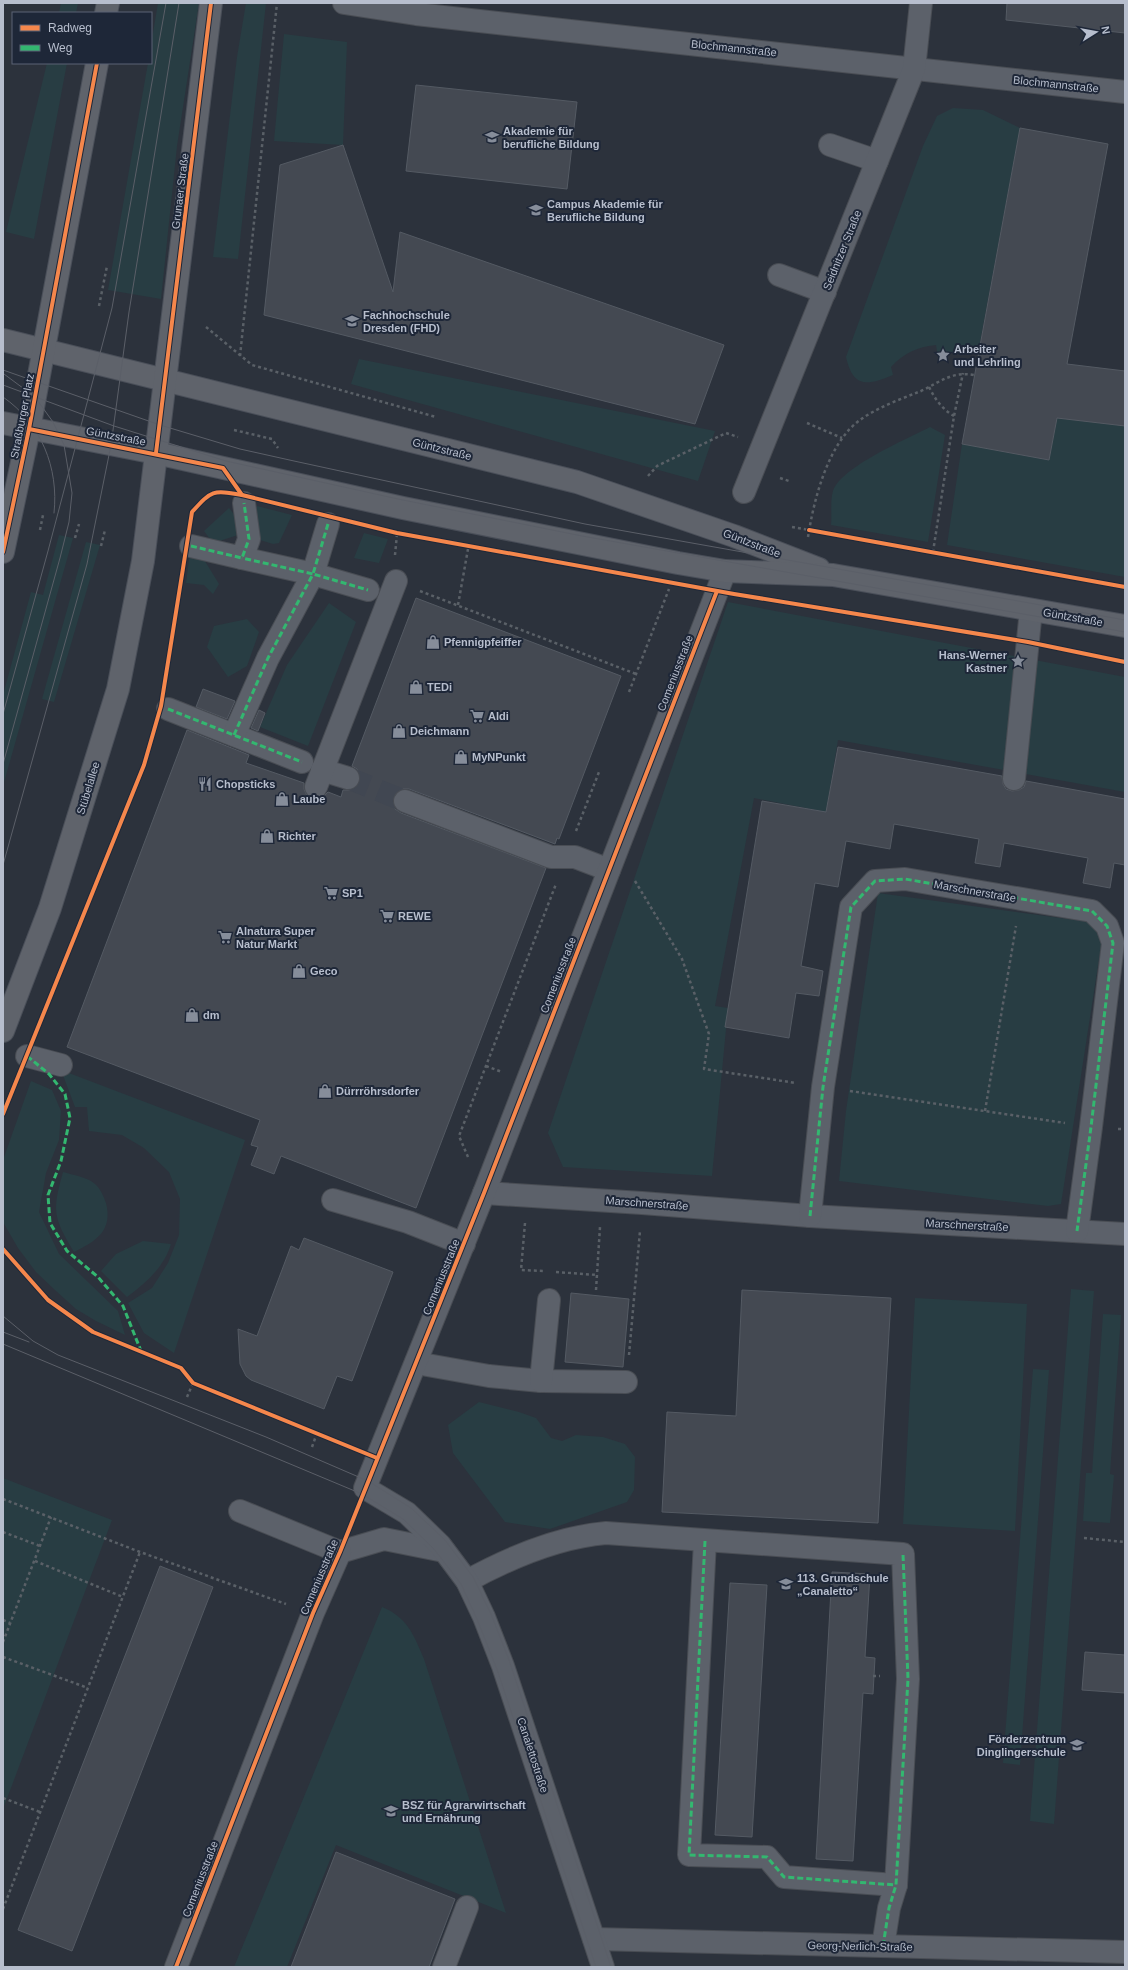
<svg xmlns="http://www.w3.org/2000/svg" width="1128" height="1970" viewBox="0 0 1128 1970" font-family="Helvetica,sans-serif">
<rect width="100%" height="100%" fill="#2c323c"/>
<g fill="#283d43">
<path d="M 61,3 L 78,3 L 76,13 L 59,13 Z"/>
<path d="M 158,3 L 199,3 L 177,146 L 161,299 L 108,290 L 148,63 L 151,63 L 151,45 Z"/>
<path d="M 246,3 L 266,3 L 238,259 L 213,257 L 237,57 Z"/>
<path d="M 284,34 L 347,42 L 343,145 L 274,141 Z"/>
<path d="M 47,63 L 67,63 L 34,239 L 6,232 Z"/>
<path d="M 953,108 L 983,110 L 1020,128 L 978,353 L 962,350 L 938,357 L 936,345 C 917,347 904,353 891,367 L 893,375 C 867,386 853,388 846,357 L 923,146 L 937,116 Z"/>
<path d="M 359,359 L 715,431 L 698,481 L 351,384 Z"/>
<path d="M 1057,418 L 1125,426 L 1125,577 L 947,545 L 962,444 L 1049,460 Z"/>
<path d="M 930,427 L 945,435 L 928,542 L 831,525 C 832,515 830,500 833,491 C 841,467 907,439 930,427 Z"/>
<path d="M 257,506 L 292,515 L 279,543 L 273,544 L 260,540 L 253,522 Z"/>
<path d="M 229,508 L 239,521 L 238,535 L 213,543 L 204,531 Z"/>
<path d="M 364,533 L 388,539 L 379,563 L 354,558 Z"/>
<path d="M 59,535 L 73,538 L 3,786 L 3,695 L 31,592 L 43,595 Z"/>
<path d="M 86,542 L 100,545 L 54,702 L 42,699 Z"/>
<path d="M 190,552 L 203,558 L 219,584 L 213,594 L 204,585 L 186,583 Z"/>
<path d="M 728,602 L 1125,677 L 1125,792 L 838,740 L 826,812 L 754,798 L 715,1006 L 728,1008 L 712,1176 L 563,1167 L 548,1133 Z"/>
<path d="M 329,603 L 356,622 L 308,746 L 260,727 L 287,665 Z"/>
<path d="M 247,619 L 259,632 L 247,666 L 228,677 L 207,647 L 214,626 Z"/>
<path d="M 878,893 L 1090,922 L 1102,940 L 1061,1204 L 1048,1206 L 839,1181 L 846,1111 Z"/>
<path d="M 61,1070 L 245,1140 L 174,1353 L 144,1333 L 128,1303 L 152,1288 L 168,1263 L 179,1235 L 180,1199 L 169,1172 L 144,1148 L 122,1135 L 89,1131 L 87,1107 L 75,1107 Z"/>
<path d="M 31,1081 L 52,1090 L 61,1111 L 59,1140 L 46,1173 L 39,1212 L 59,1254 L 118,1311 L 125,1335 L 96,1321 L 76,1309 L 55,1290 L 36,1272 L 18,1248 L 3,1222 L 3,1160 Z"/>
<path d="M 63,1172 C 73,1175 87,1177 95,1184 C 100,1188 104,1197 106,1203 C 113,1231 96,1241 74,1252 C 53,1217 52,1211 63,1172 Z"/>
<path d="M 143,1241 L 171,1244 C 164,1267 146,1283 127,1297 L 101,1271 L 116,1254 Z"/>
<path d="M 1071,1289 L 1094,1291 L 1054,1824 L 1030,1821 Z"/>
<path d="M 915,1298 L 1027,1304 L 1015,1531 L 903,1524 Z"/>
<path d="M 1103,1314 L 1121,1315 L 1110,1474 L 1114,1475 L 1110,1523 L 1083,1521 L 1086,1473 L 1092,1473 Z"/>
<path d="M 1033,1369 L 1049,1370 L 1020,1765 L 1003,1763 Z"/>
<path d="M 479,1402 L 519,1412 L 536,1418 L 551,1438 L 562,1441 L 576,1435 L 603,1437 L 625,1444 L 635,1457 L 634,1490 L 627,1502 L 550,1529 L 505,1522 L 453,1453 L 448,1425 Z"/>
<path d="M 3,1478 L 112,1520 L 3,1809 Z"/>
<path d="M 382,1607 C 407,1617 414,1635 424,1659 L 506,1913 L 336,1845 L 287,1967 L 234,1967 Z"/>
</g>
<g fill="#444952" stroke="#545a63">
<path d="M 1007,3 L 1125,3 L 1125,33 L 1006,20 Z"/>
<path d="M 416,85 L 577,102 L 567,189 L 406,171 Z"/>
<path d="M 1020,128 L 1108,144 L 1067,364 L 1125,371 L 1125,426 L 1057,418 L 1049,460 L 962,444 Z"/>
<path d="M 343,145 L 393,292 L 400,232 L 724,345 L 695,424 L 264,315 L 280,165 Z"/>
<path d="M 416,598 L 621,676 L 559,839 L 557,838 L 555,844 L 409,789 L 403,789 L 397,791 L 393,797 L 393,803 L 395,809 L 401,813 L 546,868 L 416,1208 L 281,1156 L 274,1174 L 251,1165 L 258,1147 L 251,1145 L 260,1120 L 67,1047 L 187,730 L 249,755 L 246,763 L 304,783 L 304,789 L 306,794 L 311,798 L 318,799 L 324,796 L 328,792 L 341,797 L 343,790 L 351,790 L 357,787 L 360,782 L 360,775 L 357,769 L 352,766 Z"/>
<path d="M 203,689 L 235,701 L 227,719 L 196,707 Z"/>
<path d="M 259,710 L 265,713 L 258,731 L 251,728 Z"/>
<path d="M 838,747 L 1002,776 L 1003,784 L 1006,789 L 1012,791 L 1019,790 L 1024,787 L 1026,781 L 1125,799 L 1125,865 L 1114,863 L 1110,888 L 1083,883 L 1088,858 L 1004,843 L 1000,867 L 975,863 L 979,839 L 894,824 L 890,849 L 846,841 L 838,887 L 815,883 L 801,966 L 823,971 L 819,996 L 796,993 L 789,1038 L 725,1027 L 762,801 L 826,812 Z"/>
<path d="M 304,1238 L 393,1272 L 352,1381 L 337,1376 L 324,1409 L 251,1380 L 246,1376 L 240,1364 L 238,1329 L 257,1336 L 291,1246 L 299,1250 Z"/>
<path d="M 742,1290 L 891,1298 L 878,1523 L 662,1512 L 667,1412 L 736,1416 Z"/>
<path d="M 571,1293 L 629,1299 L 623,1367 L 565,1362 Z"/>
<path d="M 160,1566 L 213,1587 L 72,1951 L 18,1930 Z"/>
<path d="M 832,1572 L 870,1574 L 865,1657 L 875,1658 L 873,1694 L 863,1693 L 853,1861 L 816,1859 Z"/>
<path d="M 730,1583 L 767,1585 L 752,1837 L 715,1835 Z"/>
<path d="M 1085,1652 L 1125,1655 L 1125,1693 L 1082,1690 Z"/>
<path d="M 336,1852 L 455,1899 L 429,1967 L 291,1967 Z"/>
</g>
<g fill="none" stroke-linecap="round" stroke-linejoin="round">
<path stroke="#414752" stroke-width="22" stroke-dasharray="22 11" stroke-linecap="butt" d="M 348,778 L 405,801"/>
<defs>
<g id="minor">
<path d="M 344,3 L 416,14 L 1125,92"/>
<path d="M 830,145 L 877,161"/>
<path d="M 779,275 L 825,292"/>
<path d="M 744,492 L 914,69 L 921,3"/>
<path d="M 328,524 L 313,574 L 368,590"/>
<path d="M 191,546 L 242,558 L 249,539 L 244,503"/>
<path d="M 168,709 L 302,762"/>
<path d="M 234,735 L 268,658 L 313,574 L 242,558"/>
<path d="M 322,770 L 348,778"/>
<path d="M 1014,779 L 1031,610"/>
<path d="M 316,787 L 396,581"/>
<path d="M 405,801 L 551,857 L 575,857 L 609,870"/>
<path d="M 27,1056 L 61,1065"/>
<path d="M 484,1193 L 642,1203 L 810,1216 L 1125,1234"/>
<path d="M 333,1200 L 408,1222 L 464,1244"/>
<path d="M 810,1216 L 823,1087 L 851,907 L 875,881 L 905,879 L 1092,911 L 1107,926 L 1113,943 L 1091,1127 L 1077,1231"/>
<path d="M 416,1363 L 489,1376 L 541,1381 L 626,1382"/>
<path d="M 541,1381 L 549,1300"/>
<path d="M 240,1511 L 340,1552"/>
<path d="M 705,1541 L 689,1855 L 767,1857 L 784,1877 L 896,1885"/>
<path d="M 340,1552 L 384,1539 L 444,1551"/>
<path d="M 467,1581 C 509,1558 558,1537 606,1533 L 903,1554 L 908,1679 L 896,1885 L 889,1908 L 883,1946"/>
<path d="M 594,1939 L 1125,1952"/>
<path d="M 176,1967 L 313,1613 L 340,1552"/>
<path d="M 444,1967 L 467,1907"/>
<path d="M 603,1967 L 503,1666 L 484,1617 L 467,1581 L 440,1545 L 407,1513 L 365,1488 L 484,1193 L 725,571"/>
</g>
<g id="major">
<path d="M 106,13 L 108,3"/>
<path d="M 3,340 L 577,482 L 734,536 L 819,569"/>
<path d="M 3,423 L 156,453 L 403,508 L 678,563 L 725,571 L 833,575 L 1125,626"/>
<path d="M 3,552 L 29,429 L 97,63"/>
<path d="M 3,1031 L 50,908 L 118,689 L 143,561 L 211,3"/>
</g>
</defs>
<use href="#minor" stroke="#494d54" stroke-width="24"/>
<use href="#major" stroke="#4a4f59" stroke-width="24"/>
<g stroke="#5a6067" stroke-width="2.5" stroke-dasharray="3 3" stroke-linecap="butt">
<path d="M 99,306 L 107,266"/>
<path d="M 206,327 L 252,365 L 436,417"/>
<path d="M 240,356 L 277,3"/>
<path d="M 929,387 C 935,399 942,409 954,416"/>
<path d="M 807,423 L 842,438"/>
<path d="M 234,430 L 272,439 L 278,448"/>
<path d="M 648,476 L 657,466 L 726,433 L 738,437"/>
<path d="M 780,478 L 789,481"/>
<path d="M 792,527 L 809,530"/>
<path d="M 40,530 L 43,515"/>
<path d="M 808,537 C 814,499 828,443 860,420 C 878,407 901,399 921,391 C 940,382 952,371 974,375"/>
<path d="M 75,538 L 79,524"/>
<path d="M 101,546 L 105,530"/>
<path d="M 933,552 L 954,416 L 963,373"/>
<path d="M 395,555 L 397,534"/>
<path d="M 420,591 L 636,674"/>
<path d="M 458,605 L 468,549"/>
<path d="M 629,692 L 669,589"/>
<path d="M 576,831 L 599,772"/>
<path d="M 635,881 L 682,959 L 709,1034 L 704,1069 L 796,1083"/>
<path d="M 486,1066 L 502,1072"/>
<path d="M 850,1091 L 1065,1123"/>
<path d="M 985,1111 L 1016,926"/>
<path d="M 1118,1129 L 1125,1129"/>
<path d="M 468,1157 L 459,1136 L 556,884"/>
<path d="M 525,1223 L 521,1270 L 545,1271"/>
<path d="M 556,1272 L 597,1275"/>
<path d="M 596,1290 L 600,1227"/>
<path d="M 629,1355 L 640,1231"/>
<path d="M 187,1397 L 193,1383"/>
<path d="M 312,1447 L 317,1433"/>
<path d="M 3,1499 L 140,1552 L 286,1604"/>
<path d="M 3,1532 L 40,1546"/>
<path d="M 1084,1538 L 1125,1542"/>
<path d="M 35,1561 L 123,1597"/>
<path d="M 3,1620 L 10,1623"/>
<path d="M 3,1642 L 51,1517"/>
<path d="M 3,1657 L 88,1688"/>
<path d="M 873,1676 L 880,1676"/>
<path d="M 3,1798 L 40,1812"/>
<path d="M 3,1909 L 140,1552"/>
</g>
<use href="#minor" stroke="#5c616a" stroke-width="22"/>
<use href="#major" stroke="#5f636b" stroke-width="22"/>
<g stroke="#5b5f68" stroke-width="1">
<path d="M 3,370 L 160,425 L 240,449 L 294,461 L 585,524 L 1125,620"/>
<path d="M 3,385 L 114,426 L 226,461 L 398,499 L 582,536 L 1125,632"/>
<path d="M 3,397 C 41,423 59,468 54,513"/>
<path d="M 3,714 L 48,551 L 112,308 L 166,3"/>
<path d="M 3,764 L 60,558 L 69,522 L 72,493 L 64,445 L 53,422 L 35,397 L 4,374"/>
<path d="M 3,865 L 87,564 L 111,445 L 129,312 L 179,3"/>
<path d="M 3,1316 L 33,1341 L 58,1355 L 266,1437 L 368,1481 L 411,1508 L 445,1540 L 473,1577 L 491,1614 L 509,1660 L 611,1967"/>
<path d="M 3,1332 L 29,1342"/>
<path d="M 3,1344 L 362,1494 L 403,1519 L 434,1549 L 461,1584 L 477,1619 L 498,1672 L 596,1967"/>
</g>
<g stroke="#33b770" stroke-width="3" stroke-dasharray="6 3" stroke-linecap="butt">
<path d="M 328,524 L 313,574 L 368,590"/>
<path d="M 191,546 L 242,558 L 249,539 L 244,503"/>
<path d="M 168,709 L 302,762"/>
<path d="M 234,735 L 268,658 L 313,574 L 242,558"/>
<path d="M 27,1056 L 49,1074 L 65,1094 L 70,1118 L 61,1161 L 48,1195 L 50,1223 L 67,1251 L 98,1277 L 123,1306 L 141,1351"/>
<path d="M 810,1216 L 823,1087 L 851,907 L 875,881 L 905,879 L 1092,911 L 1107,926 L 1113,943 L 1091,1127 L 1077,1231"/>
<path d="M 705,1541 L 689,1855 L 767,1857 L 784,1877 L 896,1885"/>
<path d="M 883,1946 L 889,1908 L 896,1885 L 908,1679 L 903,1554"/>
</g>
<defs>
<g id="cycleway">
<path d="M 29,429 L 223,468 L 242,495"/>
<path d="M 156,453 L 211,3"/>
<path d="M 809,530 L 1125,587"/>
<path d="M 3,552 L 29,429 L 97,63"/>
<path d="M 3,1114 L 144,765 L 161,706 L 192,512 C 212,490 212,490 242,495 L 397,533 L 734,594 L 1028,642 L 1125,662"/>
<path d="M 3,1249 L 48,1300 L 93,1332 L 181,1368 L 193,1383 L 377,1458"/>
<path d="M 176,1967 L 313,1613 L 340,1552 L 484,1193 L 717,591"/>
</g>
</defs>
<use href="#cycleway" stroke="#1e2738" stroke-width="6"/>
<use href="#cycleway" stroke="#f5874c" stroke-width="4"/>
</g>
<defs>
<symbol id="school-bare" viewBox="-9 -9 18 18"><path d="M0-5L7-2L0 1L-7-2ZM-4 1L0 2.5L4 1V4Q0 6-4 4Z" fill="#868d9a" stroke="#1e2738" stroke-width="2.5" paint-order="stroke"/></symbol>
<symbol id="university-bare" viewBox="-9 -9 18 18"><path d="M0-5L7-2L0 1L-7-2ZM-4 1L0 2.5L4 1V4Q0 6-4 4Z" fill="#868d9a" stroke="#1e2738" stroke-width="2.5" paint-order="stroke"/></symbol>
<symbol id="sight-bare" viewBox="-9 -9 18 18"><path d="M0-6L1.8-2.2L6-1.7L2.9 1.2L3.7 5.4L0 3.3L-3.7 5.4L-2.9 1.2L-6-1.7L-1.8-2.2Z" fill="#868d9a" stroke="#1e2738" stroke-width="2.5" paint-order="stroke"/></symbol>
<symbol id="shop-bare" viewBox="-9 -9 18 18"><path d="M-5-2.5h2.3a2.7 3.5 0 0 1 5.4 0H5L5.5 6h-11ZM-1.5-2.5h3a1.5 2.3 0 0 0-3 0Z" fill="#868d9a" stroke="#1e2738" stroke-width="2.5" paint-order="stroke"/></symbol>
<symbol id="supermarket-bare" viewBox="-9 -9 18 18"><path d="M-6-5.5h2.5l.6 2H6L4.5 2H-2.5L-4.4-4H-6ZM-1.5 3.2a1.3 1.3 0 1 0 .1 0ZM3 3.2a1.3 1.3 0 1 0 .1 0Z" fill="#868d9a" stroke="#1e2738" stroke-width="2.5" paint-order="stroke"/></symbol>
<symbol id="restaurant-bare" viewBox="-9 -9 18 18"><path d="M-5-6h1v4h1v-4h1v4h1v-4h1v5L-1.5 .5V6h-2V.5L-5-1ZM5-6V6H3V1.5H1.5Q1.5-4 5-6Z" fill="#868d9a" stroke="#1e2738" stroke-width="2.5" paint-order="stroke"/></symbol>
</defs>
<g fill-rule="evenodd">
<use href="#school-bare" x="482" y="127" width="20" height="20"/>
<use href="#school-bare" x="526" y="200" width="20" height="20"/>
<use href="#university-bare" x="342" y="311" width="20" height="20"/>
<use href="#sight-bare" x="933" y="345" width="20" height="20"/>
<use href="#shop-bare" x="423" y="632" width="20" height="20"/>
<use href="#sight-bare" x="1008" y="651" width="20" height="20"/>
<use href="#shop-bare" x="406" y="677" width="20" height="20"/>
<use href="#supermarket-bare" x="467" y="706" width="20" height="20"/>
<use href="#shop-bare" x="389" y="721" width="20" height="20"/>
<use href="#shop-bare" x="451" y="747" width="20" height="20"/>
<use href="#restaurant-bare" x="195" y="774" width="20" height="20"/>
<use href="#shop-bare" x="272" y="789" width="20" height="20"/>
<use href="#shop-bare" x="257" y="826" width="20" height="20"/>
<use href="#supermarket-bare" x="321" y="883" width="20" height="20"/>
<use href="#supermarket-bare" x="377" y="906" width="20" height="20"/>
<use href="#supermarket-bare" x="215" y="927" width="20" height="20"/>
<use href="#shop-bare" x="289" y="961" width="20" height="20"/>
<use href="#shop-bare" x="182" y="1005" width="20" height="20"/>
<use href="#shop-bare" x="315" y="1081" width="20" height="20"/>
<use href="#school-bare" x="776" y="1574" width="20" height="20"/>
<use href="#school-bare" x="1067" y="1735" width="20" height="20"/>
<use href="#school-bare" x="381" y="1801" width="20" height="20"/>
</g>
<g text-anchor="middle" stroke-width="4" stroke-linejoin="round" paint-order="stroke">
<g font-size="11" fill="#b7becd" stroke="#1e2738">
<text transform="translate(734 48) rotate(6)" y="4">Blochmannstraße</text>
<text transform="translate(1056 84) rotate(6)" y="4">Blochmannstraße</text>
<text transform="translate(180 191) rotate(-83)" y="4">Grunaer Straße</text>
<text transform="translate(842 250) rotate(-68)" y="4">Seidnitzer Straße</text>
<text transform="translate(22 416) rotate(-79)" y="4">Straßburger Platz</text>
<text transform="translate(116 436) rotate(11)" y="4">Güntzstraße</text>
<text transform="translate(442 449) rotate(14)" y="4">Güntzstraße</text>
<text transform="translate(752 543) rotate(21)" y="4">Güntzstraße</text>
<text transform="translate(1073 617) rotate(10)" y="4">Güntzstraße</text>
<text transform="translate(675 673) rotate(-69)" y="4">Comeniusstraße</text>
<text transform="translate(88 788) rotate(-73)" y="4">Stübelallee</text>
<text transform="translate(975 891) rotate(10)" y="4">Marschnerstraße</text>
<text transform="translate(558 975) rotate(-69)" y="4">Comeniusstraße</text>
<text transform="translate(647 1203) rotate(4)" y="4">Marschnerstraße</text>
<text transform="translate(967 1225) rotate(3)" y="4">Marschnerstraße</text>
<text transform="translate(441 1277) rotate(-68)" y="4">Comeniusstraße</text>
<text transform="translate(319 1577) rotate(-67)" y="4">Comeniusstraße</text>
<text transform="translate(533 1755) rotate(72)" y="4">Canalettostraße</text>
<text transform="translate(200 1879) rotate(-69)" y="4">Comeniusstraße</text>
<text transform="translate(860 1946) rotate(1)" y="4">Georg-Nerlich-Straße</text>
</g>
<g font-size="11" font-weight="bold" fill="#b7becd" stroke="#1e2738" text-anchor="start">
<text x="503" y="135">Akademie für<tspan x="503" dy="13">berufliche Bildung</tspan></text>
<text x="547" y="208">Campus Akademie für<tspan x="547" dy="13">Berufliche Bildung</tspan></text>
<text x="363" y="319">Fachhochschule<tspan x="363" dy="13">Dresden (FHD)</tspan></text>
<text x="954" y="353">Arbeiter<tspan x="954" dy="13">und Lehrling</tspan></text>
<text x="444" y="646">Pfennigpfeiffer</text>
<text x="1007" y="659" text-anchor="end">Hans-Werner<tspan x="1007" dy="13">Kastner</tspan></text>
<text x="427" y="691">TEDi</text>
<text x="488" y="720">Aldi</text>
<text x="410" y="735">Deichmann</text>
<text x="472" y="761">MyNPunkt</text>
<text x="216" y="788">Chopsticks</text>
<text x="293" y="803">Laube</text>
<text x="278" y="840">Richter</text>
<text x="342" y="897">SP1</text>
<text x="398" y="920">REWE</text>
<text x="236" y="935">Alnatura Super<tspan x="236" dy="13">Natur Markt</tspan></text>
<text x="310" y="975">Geco</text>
<text x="203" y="1019">dm</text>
<text x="336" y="1095">Dürrröhrsdorfer</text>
<text x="797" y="1582">113. Grundschule<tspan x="797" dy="13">„Canaletto“</tspan></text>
<text x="1066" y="1743" text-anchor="end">Förderzentrum<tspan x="1066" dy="13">Dinglingerschule</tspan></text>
<text x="402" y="1809">BSZ für Agrarwirtschaft<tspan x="402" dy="13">und Ernährung</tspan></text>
</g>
</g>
<rect width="1128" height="1970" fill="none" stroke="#b7becd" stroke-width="8"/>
<rect x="12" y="12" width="140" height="52" fill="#1e2738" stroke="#5b6374"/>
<rect x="20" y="25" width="20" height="6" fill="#f5874c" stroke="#5b6374"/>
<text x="48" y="32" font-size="12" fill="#b7becd">Radweg</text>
<rect x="20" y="45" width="20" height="6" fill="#33b770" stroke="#5b6374"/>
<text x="48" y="52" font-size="12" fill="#b7becd">Weg</text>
<g transform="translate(1096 32) rotate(79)" stroke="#1e2738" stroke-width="3" paint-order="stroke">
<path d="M0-3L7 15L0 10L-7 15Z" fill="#b7becd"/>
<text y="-6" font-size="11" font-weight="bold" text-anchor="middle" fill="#b7becd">N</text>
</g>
</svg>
